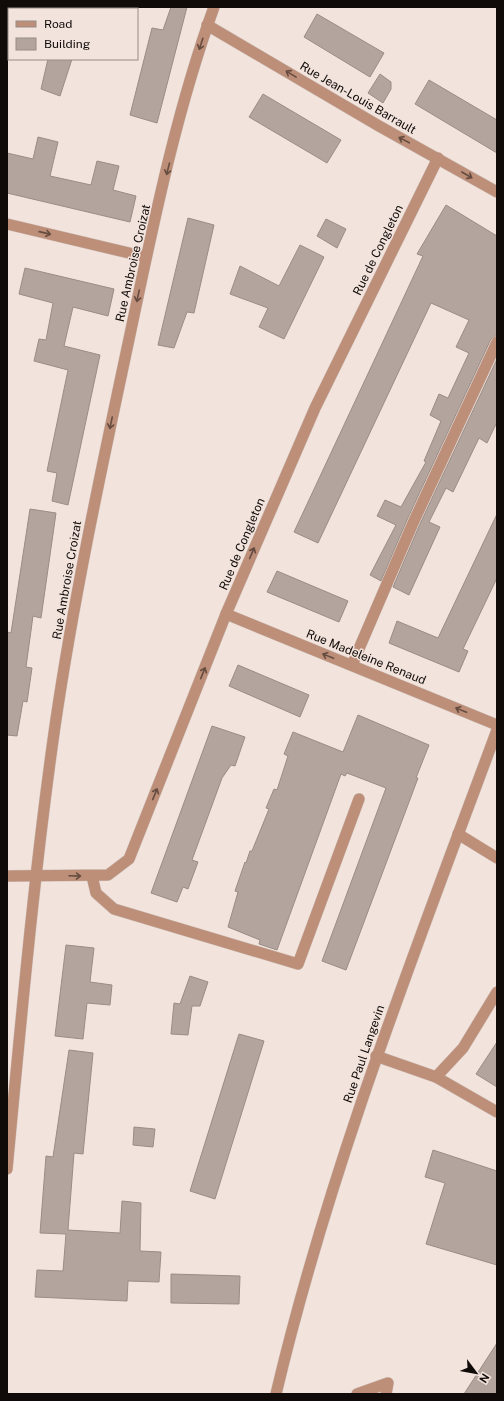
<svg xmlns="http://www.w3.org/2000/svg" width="504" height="1401" viewBox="0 0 504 1401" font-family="'Public Sans',sans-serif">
<rect width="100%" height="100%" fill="#f2e3dc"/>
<g fill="#b3a59e" stroke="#9a8d86">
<path d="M 171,7 L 187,7 L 157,123 L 130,115 L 152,28 L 163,30 Z"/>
<path d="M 317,14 L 384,53 L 370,77 L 304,37 Z"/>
<path d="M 48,59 L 72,59 L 60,96 L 41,89 Z"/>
<path d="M 380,74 L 391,82 L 391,89 L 383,103 L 368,93 Z"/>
<path d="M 429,80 L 497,120 L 497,153 L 415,104 Z"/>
<path d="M 263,94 L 341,140 L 327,163 L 249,117 Z"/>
<path d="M 38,137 L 58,142 L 50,176 L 91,185 L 97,161 L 119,166 L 113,190 L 136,196 L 130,222 L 7,193 L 7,153 L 33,159 Z"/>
<path d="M 446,205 L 497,236 L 497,335 L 491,339 L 407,520 L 381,581 L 370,575 L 396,525 L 377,516 L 385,500 L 401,507 L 426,462 L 424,461 L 441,421 L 430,415 L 439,394 L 448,398 L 469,353 L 456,347 L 469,320 L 431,303 L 318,543 L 294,532 L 423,256 L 417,254 Z"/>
<path d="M 188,218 L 214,225 L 194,313 L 187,312 L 174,348 L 158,345 Z"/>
<path d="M 326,219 L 346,229 L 337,248 L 317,236 Z"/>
<path d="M 300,245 L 324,257 L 284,339 L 259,327 L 268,308 L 230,294 L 240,266 L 279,286 Z"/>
<path d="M 25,268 L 114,289 L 108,316 L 73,307 L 64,346 L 100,355 L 68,505 L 52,501 L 57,473 L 47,471 L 68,370 L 34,361 L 39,339 L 46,340 L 53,303 L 19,294 Z"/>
<path d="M 497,359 L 497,422 L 487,443 L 479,438 L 453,492 L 446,488 L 429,522 L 440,527 L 409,595 L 393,587 L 419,526 Z"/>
<path d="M 30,509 L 56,513 L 41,618 L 33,616 L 26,667 L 32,668 L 27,702 L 23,701 L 17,736 L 7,735 L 7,632 L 11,633 Z"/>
<path d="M 497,514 L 497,578 L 463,649 L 468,651 L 459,672 L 389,643 L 397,621 L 438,638 Z"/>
<path d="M 277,571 L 348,601 L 339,622 L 267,592 Z"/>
<path d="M 238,665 L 309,695 L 300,717 L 229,686 Z"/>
<path d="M 358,715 L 429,745 L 416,778 L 418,778 L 346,970 L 322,961 L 386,788 L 347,773 L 345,776 L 341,774 L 277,950 L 259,944 L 260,940 L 228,927 L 238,892 L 235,891 L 245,862 L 246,863 L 250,851 L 252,851 L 269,809 L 266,808 L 274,789 L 277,790 L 288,756 L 284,754 L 293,732 L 343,752 Z"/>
<path d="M 212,726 L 245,737 L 235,766 L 231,765 L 222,778 L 192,860 L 198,862 L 188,889 L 183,887 L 177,902 L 151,893 Z"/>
<path d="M 66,945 L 94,948 L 90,982 L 112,985 L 110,1005 L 87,1003 L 83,1039 L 55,1036 Z"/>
<path d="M 190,976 L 208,982 L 200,1006 L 192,1006 L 188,1035 L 171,1034 L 174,1003 L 180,1004 Z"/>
<path d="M 239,1034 L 264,1041 L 215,1199 L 190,1191 Z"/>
<path d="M 497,1042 L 497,1087 L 476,1074 Z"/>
<path d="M 69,1050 L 93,1053 L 83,1154 L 74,1153 L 68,1230 L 120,1233 L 122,1201 L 141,1203 L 140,1251 L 161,1252 L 159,1282 L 128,1281 L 127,1301 L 35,1297 L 37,1270 L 63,1271 L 66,1234 L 40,1233 L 46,1156 L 53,1157 Z"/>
<path d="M 134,1127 L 155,1129 L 153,1147 L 133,1145 Z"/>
<path d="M 433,1150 L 497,1171 L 497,1265 L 426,1244 L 445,1183 L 425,1177 Z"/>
<path d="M 171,1274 L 240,1276 L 239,1304 L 171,1303 Z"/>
<path d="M 497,1343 L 497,1394 L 464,1394 Z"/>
</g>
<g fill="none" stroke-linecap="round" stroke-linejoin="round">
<defs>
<g id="service">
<path d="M 352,665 L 413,523 L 497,342"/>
<path d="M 458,834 L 497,858"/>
<path d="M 92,876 L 96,893 L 114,909 L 298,964 L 359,799"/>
<path d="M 376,1056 L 436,1077 L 497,1112"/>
<path d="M 436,1077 L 463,1048 L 497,992"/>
<path d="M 357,1394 L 388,1383 L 386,1394"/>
</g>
<g id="minor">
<path d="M 207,25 L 379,126 L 497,192"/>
<path d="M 7,224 L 146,257"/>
<path d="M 226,614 L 497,725"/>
<path d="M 7,876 L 108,875 L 129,859 L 226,614 L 315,408 L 438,158"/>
<path d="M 7,1169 C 21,1021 34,873 55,726 C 73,603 99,480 125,358 C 150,241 173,120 214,7"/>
<path d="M 276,1394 C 330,1166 416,949 497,730"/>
</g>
</defs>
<use href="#service" stroke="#cec0ba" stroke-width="12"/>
<use href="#minor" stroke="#cec0ba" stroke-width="12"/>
<use href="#service" stroke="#bd8e78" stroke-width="11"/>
<use href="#minor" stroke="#bd8e78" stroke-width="11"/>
</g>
<defs><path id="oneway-shaft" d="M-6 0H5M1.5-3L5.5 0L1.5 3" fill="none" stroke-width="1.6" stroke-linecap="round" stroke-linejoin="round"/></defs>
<g stroke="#664c40">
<use href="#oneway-shaft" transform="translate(201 44) rotate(108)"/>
<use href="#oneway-shaft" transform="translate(291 74) rotate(-149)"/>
<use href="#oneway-shaft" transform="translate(404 140) rotate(-152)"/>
<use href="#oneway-shaft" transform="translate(168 169) rotate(104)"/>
<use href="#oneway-shaft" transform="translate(467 175) rotate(30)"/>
<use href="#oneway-shaft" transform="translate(45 233) rotate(13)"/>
<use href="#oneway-shaft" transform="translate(138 296) rotate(102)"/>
<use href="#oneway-shaft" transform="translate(111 423) rotate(102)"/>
<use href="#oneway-shaft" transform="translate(252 553) rotate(-67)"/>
<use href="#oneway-shaft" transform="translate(328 656) rotate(-158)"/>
<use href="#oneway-shaft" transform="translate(203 673) rotate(-68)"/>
<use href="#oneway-shaft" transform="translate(461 710) rotate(-158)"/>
<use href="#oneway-shaft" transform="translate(155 794) rotate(-68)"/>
<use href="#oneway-shaft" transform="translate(75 876) rotate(2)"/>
</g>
<g text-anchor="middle" stroke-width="3" stroke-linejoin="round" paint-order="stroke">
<g font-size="12" fill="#100b09" stroke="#f2e3dc">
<text transform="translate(358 98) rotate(30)" y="4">Rue Jean-Louis Barrault</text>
<text transform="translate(378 250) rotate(-64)" y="4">Rue de Congleton</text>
<text transform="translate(133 263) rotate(-77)" y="4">Rue Ambroise Croizat</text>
<text transform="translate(242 544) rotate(-67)" y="4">Rue de Congleton</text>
<text transform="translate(67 580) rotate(-80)" y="4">Rue Ambroise Croizat</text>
<text transform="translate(366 657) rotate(22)" y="4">Rue Madeleine Renaud</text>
<text transform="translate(364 1054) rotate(-71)" y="4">Rue Paul Langevin</text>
</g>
</g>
<rect width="504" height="1401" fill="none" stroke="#100b09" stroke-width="16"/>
<rect x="8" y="8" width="130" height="52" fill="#f2e3dc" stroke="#988d88"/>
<rect x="16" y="21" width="20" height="6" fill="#bd8e78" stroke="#988d88"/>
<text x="44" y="28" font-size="12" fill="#100b09">Road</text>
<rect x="16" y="38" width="20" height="12" fill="#b3a59e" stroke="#988d88"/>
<text x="44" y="48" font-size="12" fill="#100b09">Building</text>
<g transform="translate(476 1373) rotate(122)" stroke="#f2e3dc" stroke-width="3" paint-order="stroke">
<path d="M0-3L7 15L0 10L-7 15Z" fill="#100b09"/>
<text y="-6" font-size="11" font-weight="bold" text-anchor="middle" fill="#100b09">N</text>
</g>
</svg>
